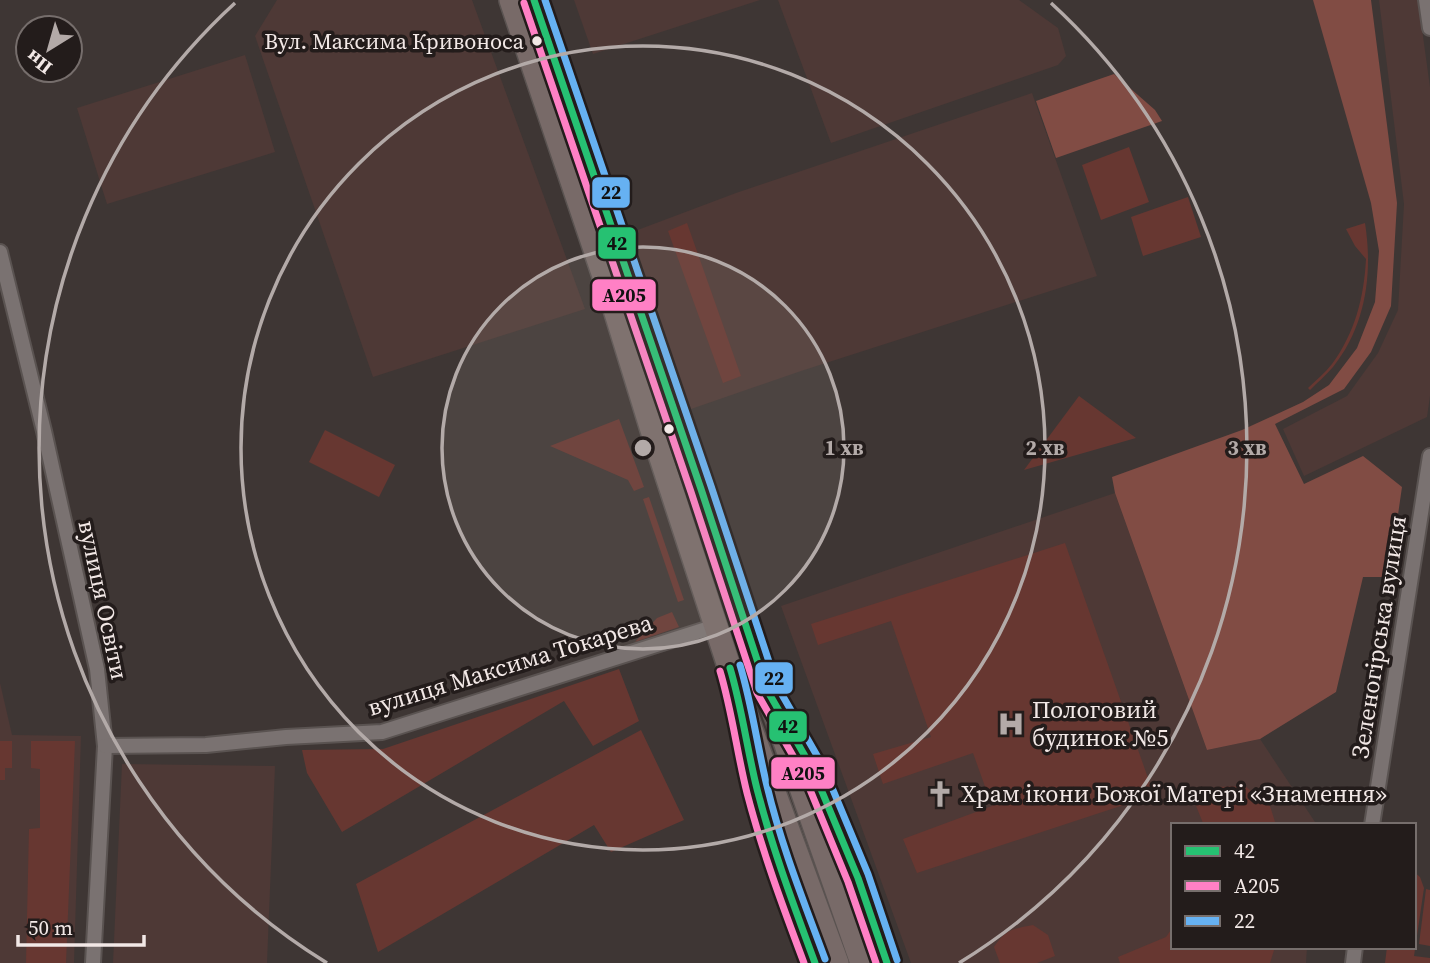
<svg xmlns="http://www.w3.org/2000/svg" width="1430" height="963" viewBox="0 0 1430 963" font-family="'Source Serif 4',serif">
<rect width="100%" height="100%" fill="#3e3634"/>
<g fill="#4e3936">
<path d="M 277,0 L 472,0 L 585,309 L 373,377 L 255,36 Z"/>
<path d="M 574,0 L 760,0 L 593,54 Z"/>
<path d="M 778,0 L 1019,0 L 1058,28 L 1066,56 L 1058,65 L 831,143 Z"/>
<path d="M 1379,0 L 1418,0 L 1430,87 L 1430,396 L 1427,417 L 1304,476 L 1283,429 L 1347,396 L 1378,353 L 1398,310 L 1404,204 Z"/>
<path d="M 245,55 L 275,152 L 107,204 L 77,108 Z"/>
<path d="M 1032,93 L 1097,276 L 801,371 L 691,409 L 627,234 L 736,193 Z"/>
<path d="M 1115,493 L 1207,750 L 1260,739 L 1317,825 L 1173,825 L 1173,947 L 1307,947 L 1306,963 L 911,963 L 781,606 Z"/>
<path d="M 0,683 L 12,735 L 81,736 L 74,963 L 0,963 Z"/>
<path d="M 122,764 L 275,766 L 267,963 L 113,963 Z"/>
</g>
<g fill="#673731">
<path d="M 1129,147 L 1149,202 L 1101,220 L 1082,165 Z"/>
<path d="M 1188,197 L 1201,237 L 1143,256 L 1131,217 Z"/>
<path d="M 687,223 L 741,376 L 723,383 L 668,231 Z"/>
<path d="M 1365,223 C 1373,273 1366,326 1333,367 C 1326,375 1317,383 1310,390 L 1308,388 C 1316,380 1325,373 1332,364 C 1355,333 1364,297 1366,259 L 1355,246 L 1346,229 Z"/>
<path d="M 1079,396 L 1136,438 L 1024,470 Z"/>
<path d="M 619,419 L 644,487 L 634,491 L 628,480 L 550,446 Z"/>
<path d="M 325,430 L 395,465 L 379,497 L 309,462 Z"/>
<path d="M 649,497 L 684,600 L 678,602 L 643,499 Z"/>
<path d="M 1065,543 L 1154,795 L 917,873 L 903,839 L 992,806 L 973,753 L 883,784 L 873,754 L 931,737 L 891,621 L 818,645 L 811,624 Z"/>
<path d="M 672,612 L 679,627 L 635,642 L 657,618 Z"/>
<path d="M 619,669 L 639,721 L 593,746 L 564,701 L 342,832 L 307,773 L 302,750 L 383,749 Z"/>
<path d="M 641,730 L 684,820 L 611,852 L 594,825 L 378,952 L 356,884 Z"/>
<path d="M 0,741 L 12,741 L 12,768 L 5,768 L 5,780 L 0,780 Z"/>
<path d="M 31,741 L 75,741 L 66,963 L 26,963 L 29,829 L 40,828 L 40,769 L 31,768 Z"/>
<path d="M 1245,786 L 1270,806 L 1276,825 L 1197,825 L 1203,823 L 1192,796 L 1216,787 Z"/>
<path d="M 1414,872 L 1420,877 L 1424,888 L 1414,956 L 1430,958 L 1430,963 L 1385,963 L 1387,947 L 1414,947 Z"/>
<path d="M 1426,889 L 1430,890 L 1430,946 L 1419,944 Z"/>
<path d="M 1033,925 L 1048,935 L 1055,956 L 1037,963 L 1000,963 L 994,947 C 1006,929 1013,929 1033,925 Z"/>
<path d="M 1173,927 L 1173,947 L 1275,947 L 1270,963 L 1120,963 L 1118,957 L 1166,937 Z"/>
</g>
<g fill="#814c44">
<path d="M 1313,0 L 1371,0 L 1397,203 L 1391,306 L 1371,352 L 1344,389 L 1275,424 L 1304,484 L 1363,456 L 1402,487 L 1389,577 L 1363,577 L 1336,692 L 1260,739 L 1207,750 L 1115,493 L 1112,477 L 1242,430 L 1303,402 L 1329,385 L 1357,348 L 1375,302 L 1379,251 L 1371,203 Z"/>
<path d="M 1114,74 L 1155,110 L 1162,121 L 1056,158 L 1036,101 Z"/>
</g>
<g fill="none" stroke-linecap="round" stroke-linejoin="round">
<defs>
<g id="street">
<path d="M 1426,0 L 1430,28"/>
<path d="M 0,252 L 44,431 L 97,669 L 105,746 L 93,963"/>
<path d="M 105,746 L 206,745 L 286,737 L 382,732 L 716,626"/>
<path d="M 1372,825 L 1430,456"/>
<path d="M 1353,963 L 1355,947"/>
</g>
<g id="primary">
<path d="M 511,0 L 613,303 L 652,430 L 739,697 L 837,963"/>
<path d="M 534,0 L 701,489 L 767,690 L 862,963"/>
<path d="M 794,737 C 835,807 861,886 887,963"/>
<path d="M 754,772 L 757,789 L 786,884 L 815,963"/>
</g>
</defs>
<use href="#street" stroke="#5a5351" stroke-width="18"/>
<use href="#primary" stroke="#5a5351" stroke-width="26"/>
<use href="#street" stroke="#7a7271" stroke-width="14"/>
<use href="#primary" stroke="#786a68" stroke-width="23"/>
<defs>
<g id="bus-1">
<path d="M 534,0 L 701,489 L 767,690 L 813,770 L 858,878 L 887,963"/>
<path d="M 730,668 C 742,708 747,749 757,789 C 772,848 794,906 815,963"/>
</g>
<g id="bus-2">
<path d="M 524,3 L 691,492 L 757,693 L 804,775 L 848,882 L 876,963"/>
<path d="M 720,671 C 732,711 737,753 747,793 C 762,851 783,907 804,963"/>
</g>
<g id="bus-3">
<path d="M 545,0 L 711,486 L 777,686 L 823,766 L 868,874 L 897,960"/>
<path d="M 740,665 C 752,705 757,745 767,786 C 781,845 804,902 825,959"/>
</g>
</defs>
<use href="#bus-1" stroke="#231c1b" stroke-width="12"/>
<use href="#bus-2" stroke="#231c1b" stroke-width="12"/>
<use href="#bus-3" stroke="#231c1b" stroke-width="12"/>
<use href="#bus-1" stroke="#26c172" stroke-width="7"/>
<use href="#bus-2" stroke="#ff80c5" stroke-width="7"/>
<use href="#bus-3" stroke="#66b1f2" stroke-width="7"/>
</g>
<circle cx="643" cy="448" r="201" fill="#b3aaa8" fill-opacity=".12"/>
<g fill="none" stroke="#b3aaa8" stroke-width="3.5">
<circle cx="643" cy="448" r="201"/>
<circle cx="643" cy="448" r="402"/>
<path d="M327 963A604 604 0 0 1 235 3M1051 3A604 604 0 0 1 959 963"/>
</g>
<defs>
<symbol id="hospital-bare" viewBox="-9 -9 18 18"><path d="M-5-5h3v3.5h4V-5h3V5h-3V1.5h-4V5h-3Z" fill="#b3aaa8" stroke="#231c1b" stroke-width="2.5" paint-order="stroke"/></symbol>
<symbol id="church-bare" viewBox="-9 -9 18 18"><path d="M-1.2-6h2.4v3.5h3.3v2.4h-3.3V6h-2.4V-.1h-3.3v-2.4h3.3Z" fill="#b3aaa8" stroke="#231c1b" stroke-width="2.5" paint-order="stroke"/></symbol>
</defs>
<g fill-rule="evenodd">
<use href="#hospital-bare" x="992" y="705" width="38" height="38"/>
<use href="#church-bare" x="921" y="775" width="38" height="38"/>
</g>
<g fill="#f2e8e6" stroke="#231c1b" stroke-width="2.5">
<circle cx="537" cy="41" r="6"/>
<circle cx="669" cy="429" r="6"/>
</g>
<g text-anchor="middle" stroke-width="7" stroke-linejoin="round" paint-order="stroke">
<g font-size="22" fill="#f2e8e6" stroke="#231c1b" text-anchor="end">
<text x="524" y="49">Вул. Максима Кривоноса</text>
</g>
<g font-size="24" fill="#f2e8e6" stroke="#231c1b">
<text transform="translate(103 600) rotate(78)" y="8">вулиця Освіти</text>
<text transform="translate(1379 637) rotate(-81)" y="8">Зеленогірська вулиця</text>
<text transform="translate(510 665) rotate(-17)" y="8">вулиця Максима Токарева</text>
</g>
<g font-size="24" fill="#f2e8e6" stroke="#231c1b" text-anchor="start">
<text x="1032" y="718">Пологовий<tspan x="1032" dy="28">будинок №5</tspan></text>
<text x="961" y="802">Храм ікони Божої Матері «Знамення»</text>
</g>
</g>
<circle cx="643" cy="448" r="10" fill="#b3aaa8" stroke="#231c1b" stroke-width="3.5"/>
<g font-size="21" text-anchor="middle" font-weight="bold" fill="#b3aaa8" stroke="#231c1b" stroke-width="7" stroke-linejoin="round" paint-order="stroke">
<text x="844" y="455">1 хв</text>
<text x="1045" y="455">2 хв</text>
<text x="1247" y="455">3 хв</text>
</g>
<g stroke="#231c1b" stroke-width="2.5">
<rect x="591" y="176" width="40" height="33" rx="7" fill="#66b1f2"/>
<rect x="597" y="226" width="40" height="34" rx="7" fill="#26c172"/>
<rect x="591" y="278" width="66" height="34" rx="7" fill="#ff80c5"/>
<rect x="754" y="661" width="40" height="34" rx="7" fill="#66b1f2"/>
<rect x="768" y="710" width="40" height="33" rx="7" fill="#26c172"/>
<rect x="770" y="756" width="66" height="34" rx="7" fill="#ff80c5"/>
</g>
<g font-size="19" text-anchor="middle" font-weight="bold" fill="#111">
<text x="611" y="199">22</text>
<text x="617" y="250">42</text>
<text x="624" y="302">А205</text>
<text x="774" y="685">22</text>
<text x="788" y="733">42</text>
<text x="803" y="780">А205</text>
</g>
<rect x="1171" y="823" width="245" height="126" fill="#231c1b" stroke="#766e6c" stroke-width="2"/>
<rect x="1185" y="846" width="35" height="10" fill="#26c172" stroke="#766e6c" stroke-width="2"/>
<text x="1234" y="858" font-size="21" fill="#f2e8e6">42</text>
<rect x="1185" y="881" width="35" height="10" fill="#ff80c5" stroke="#766e6c" stroke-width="2"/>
<text x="1234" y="893" font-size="21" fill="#f2e8e6">А205</text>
<rect x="1185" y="916" width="35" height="10" fill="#66b1f2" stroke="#766e6c" stroke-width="2"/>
<text x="1234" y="928" font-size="21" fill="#f2e8e6">22</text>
<g transform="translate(49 49) rotate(217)"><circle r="33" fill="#231c1b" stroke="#766e6c" stroke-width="2"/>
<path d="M0-5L12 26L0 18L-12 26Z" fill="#b3aaa8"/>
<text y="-10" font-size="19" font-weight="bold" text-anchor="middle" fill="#f2e8e6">Пн</text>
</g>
<path d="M18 935v10h126v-10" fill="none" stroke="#f2e8e6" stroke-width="3.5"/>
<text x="28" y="935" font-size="21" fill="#f2e8e6" stroke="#231c1b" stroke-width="5" paint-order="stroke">50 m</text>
</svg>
